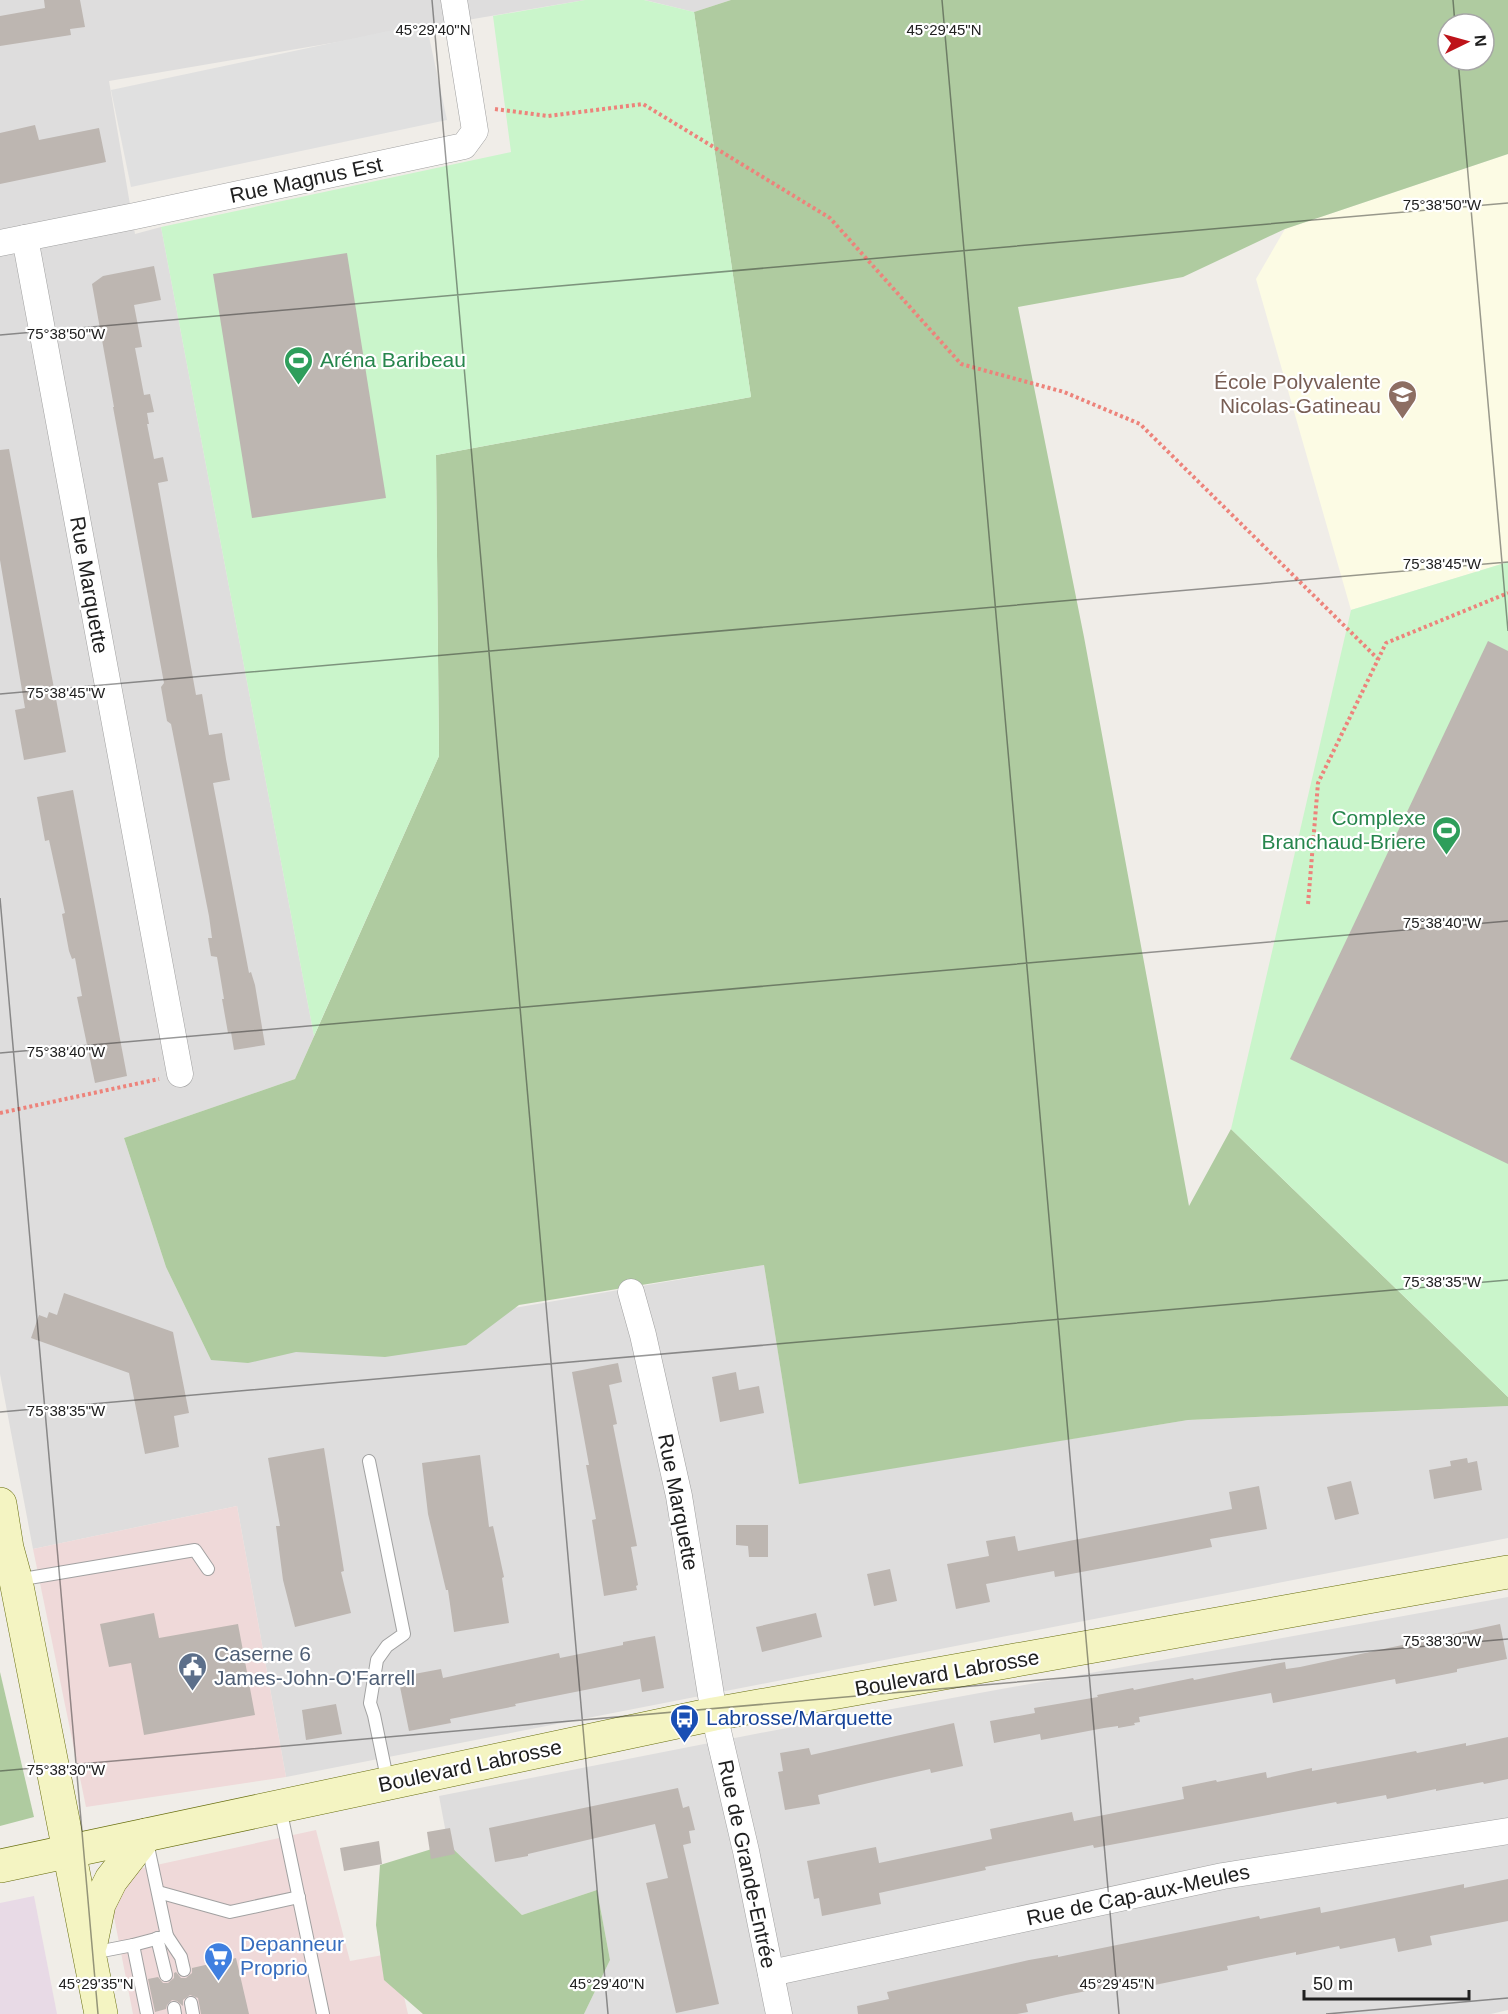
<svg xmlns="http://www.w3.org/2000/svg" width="1508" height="2014" viewBox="0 0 1508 2014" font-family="Helvetica,sans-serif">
<rect width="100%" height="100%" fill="#f0ede8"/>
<g fill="#dedddd">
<path d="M 0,0 L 585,0 L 109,81 L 135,234 L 161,227 L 314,1036 L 295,1079 L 124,1138 L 166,1267 L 211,1360 L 764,1265 L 799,1483 L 1188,1420 L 1508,1406 L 1508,1538 L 286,1777 L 237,1506 L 33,1549 L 0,1374 Z"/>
<path d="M 645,0 L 731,0 L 694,12 Z"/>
<path d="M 1508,1597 L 1508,2010 L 1491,2014 L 584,2014 L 610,1960 L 597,1890 L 522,1915 L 448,1844 L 439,1796 L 771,1731 Z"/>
</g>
<g fill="#efd9d9">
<path d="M 237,1506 L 286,1777 L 86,1807 L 33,1549 Z"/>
<path d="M 316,1830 L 350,1961 L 394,1953 L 408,2014 L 133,2014 L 106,1876 Z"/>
</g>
<path fill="#e8dae6" d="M 34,1896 L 57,2014 L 0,2014 L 0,1903 Z"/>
<path fill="#fcfbe4" d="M 1508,154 L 1508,562 L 1351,610 L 1256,279 L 1285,229 Z"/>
<g fill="#afcba0" fill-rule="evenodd">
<path d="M 731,0 L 1508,0 L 1508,154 L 1285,229 L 1183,277 L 1018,307 L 1084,637 L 1189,1206 L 1231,1129 L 1508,1397 L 1508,1406 L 1188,1420 L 799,1484 L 764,1265 L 519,1305 L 466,1345 L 385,1357 L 296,1352 L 248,1363 L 211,1360 L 166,1267 L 124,1138 L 295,1079 L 439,756 L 436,455 L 751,397 L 694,12 ZM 1448,24 L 1484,24 L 1484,60 L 1448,60 Z"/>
<path d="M 0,1672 L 34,1817 L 0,1826 Z"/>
<path d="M 448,1844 L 522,1915 L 597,1890 L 610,1960 L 584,2014 L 423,2014 L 384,1980 L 376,1925 L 380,1865 Z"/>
</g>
<g fill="#caf5cb">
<path d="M 585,0 L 644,0 L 694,12 L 751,397 L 436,455 L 439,756 L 314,1036 L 161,227 L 511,152 L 493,16 Z"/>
<path d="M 1508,562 L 1508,1397 L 1231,1129 L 1351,610 Z"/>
</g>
<path fill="#e0e0e0" d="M 426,23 L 447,120 L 131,187 L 111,90 Z"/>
<g fill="#bdb6b1">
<path d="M 44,0 L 80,0 L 85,27 L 70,29 L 71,35 L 0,46 L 0,16 L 45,8 Z"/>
<path d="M 35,125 L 39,140 L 99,128 L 106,162 L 0,184 L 0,133 Z"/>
<path d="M 347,253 L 386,498 L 252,518 L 213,274 Z"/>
<path d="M 154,266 L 161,300 L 134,305 L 142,347 L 135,348 L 144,395 L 150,394 L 154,412 L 147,413 L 149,424 L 147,424 L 154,459 L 163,457 L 168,481 L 158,483 L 196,695 L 202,694 L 209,735 L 222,733 L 226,759 L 230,780 L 213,783 L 249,973 L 251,972 L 255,985 L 265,1045 L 234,1050 L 231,1032 L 228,1033 L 222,999 L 224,999 L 217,957 L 211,956 L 208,938 L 212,938 L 209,916 L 171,724 L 167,721 L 161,687 L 164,683 L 113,407 L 114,407 L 92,284 L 103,276 Z"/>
<path d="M 9,449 L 66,752 L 24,760 L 15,710 L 25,708 L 0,560 L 0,450 Z"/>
<path d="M 1488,641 L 1508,651 L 1508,1164 L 1290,1059 Z"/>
<path d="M 73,790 L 127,1076 L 95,1083 L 77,997 L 82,996 L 75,958 L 72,959 L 69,951 L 62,914 L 65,913 L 49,840 L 45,841 L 37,797 Z"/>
<path d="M 64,1293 L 173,1332 L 189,1413 L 174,1416 L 179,1447 L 145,1454 L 129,1373 L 31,1338 L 39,1315 L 47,1318 L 49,1312 L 57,1315 Z"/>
<path d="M 618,1363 L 622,1382 L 609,1385 L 617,1424 L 613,1425 L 637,1546 L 631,1547 L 638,1585 L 636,1586 L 637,1590 L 604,1596 L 592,1520 L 596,1519 L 586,1465 L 589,1465 L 572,1372 Z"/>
<path d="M 736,1372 L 739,1390 L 759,1386 L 764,1413 L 720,1422 L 712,1377 Z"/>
<path d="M 324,1448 L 344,1571 L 341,1572 L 351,1613 L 295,1627 L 283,1580 L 276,1526 L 280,1526 L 268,1458 Z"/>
<path d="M 480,1455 L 489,1527 L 493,1526 L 504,1577 L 502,1578 L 509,1623 L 454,1632 L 448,1590 L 446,1590 L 428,1514 L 422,1463 Z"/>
<path d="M 1467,1458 L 1468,1463 L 1477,1461 L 1482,1490 L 1434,1499 L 1429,1470 L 1451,1466 L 1450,1461 Z"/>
<path d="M 1351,1481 L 1359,1514 L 1335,1520 L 1327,1487 Z"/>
<path d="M 1259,1486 L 1267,1529 L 1210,1539 L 1212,1547 L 1161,1557 L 1055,1577 L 1054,1571 L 986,1584 L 990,1602 L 956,1609 L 947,1564 L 989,1556 L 986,1541 L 1015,1536 L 1018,1551 L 1232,1509 L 1229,1492 Z"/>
<path d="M 736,1525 L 768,1525 L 768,1557 L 749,1557 L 748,1546 L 736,1545 Z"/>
<path d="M 890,1569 L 897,1601 L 874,1606 L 867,1574 Z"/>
<path d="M 154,1613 L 159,1638 L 238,1624 L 255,1715 L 144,1735 L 131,1663 L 109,1667 L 100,1624 Z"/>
<path d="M 816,1613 L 822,1637 L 762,1652 L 756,1627 Z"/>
<path d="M 1500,1624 L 1507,1659 L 1457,1669 L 1457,1672 L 1396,1684 L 1395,1679 L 1273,1703 L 1271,1693 L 1139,1717 L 1140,1722 L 1134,1723 L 1135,1725 L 1118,1728 L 1118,1726 L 1104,1728 L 1041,1740 L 1040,1734 L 994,1743 L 990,1721 L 1035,1713 L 1034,1708 L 1098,1697 L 1097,1695 L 1133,1688 L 1134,1690 L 1193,1678 L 1194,1680 L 1285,1662 L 1286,1669 L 1300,1667 Z"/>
<path d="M 655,1636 L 664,1688 L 642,1692 L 640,1679 L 515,1704 L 516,1706 L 450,1719 L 451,1723 L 409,1731 L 398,1677 L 441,1669 L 443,1678 L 559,1653 L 560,1658 L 623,1645 L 623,1642 Z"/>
<path d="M 336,1704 L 342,1734 L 306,1740 L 302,1710 Z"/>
<path d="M 954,1723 L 963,1766 L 931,1773 L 930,1769 L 873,1782 L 818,1795 L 820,1804 L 785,1810 L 778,1772 L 783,1771 L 780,1753 L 809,1748 L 811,1755 Z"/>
<path d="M 1508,1737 L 1508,1779 L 1484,1784 L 1483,1782 L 1436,1791 L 1436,1789 L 1387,1799 L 1386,1795 L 1337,1804 L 1336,1802 L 1094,1848 L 1093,1845 L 985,1867 L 986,1870 L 879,1893 L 881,1904 L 822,1916 L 819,1898 L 814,1899 L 807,1861 L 876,1847 L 879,1863 L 992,1839 L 990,1829 L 1038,1819 L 1072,1812 L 1074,1821 L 1184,1799 L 1182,1787 L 1216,1780 L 1217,1782 L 1266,1772 L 1267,1778 L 1312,1768 L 1312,1771 L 1416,1751 L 1417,1753 L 1466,1743 L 1466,1746 Z"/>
<path d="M 678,1788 L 683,1808 L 689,1806 L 695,1830 L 689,1831 L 691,1843 L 683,1845 L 719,2004 L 676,2013 L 646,1883 L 668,1878 L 655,1824 L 528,1854 L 528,1856 L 495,1862 L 489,1828 Z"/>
<path d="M 450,1828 L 455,1854 L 431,1859 L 427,1832 Z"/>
<path d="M 379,1841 L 382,1864 L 344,1871 L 340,1848 Z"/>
<path d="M 1508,1879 L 1508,1921 L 1430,1936 L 1432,1945 L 1398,1952 L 1395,1938 L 1340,1949 L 1339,1946 L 1296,1955 L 1296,1952 L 1227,1966 L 1228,1970 L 1140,1988 L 1138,1981 L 1066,1995 L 1026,2004 L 1028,2012 L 1017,2014 L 858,2014 L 857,2006 L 889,1999 L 887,1992 L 1029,1960 L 1058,1955 L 1058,1957 L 1259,1916 L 1260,1919 L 1320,1907 L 1321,1913 L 1464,1884 L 1464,1888 Z"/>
<path d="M 236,1958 L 249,2014 L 201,2014 L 198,1998 L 190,1995 L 183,2000 L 183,2006 L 177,2001 L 172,2000 L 167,2005 L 166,2009 L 155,2012 L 148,1979 L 158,1977 L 163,1983 L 168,1983 L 174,1978 L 174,1973 L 176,1972 L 181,1978 L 186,1978 L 192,1973 L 192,1968 Z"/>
</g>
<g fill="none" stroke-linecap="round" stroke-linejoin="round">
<defs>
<g id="lane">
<path d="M 369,1461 L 404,1634 L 387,1646 L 377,1660 L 370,1703 L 374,1715 L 388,1783"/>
<path d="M 17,1580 L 195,1550 L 208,1569"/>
<path d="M 280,1808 L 323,2014"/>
<path d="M 158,1892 L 230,1912 L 299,1897"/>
<path d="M 167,1936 L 181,1957 L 184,1970"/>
<path d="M 157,1938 L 166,1975"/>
<path d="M 133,1945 L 167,1936 L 147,1842"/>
<path d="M 92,1953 L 133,1945 L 147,2014"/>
<path d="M 191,2003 L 193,2014"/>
<path d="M 174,2008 L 175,2014"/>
</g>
<g id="street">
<path d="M 25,238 L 180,1074"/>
<path d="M 0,243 L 135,216 L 464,146 L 475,131 L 454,0"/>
<path d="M 631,1292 L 643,1335 L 679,1496 L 714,1714 L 746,1851 L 779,2014"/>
<path d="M 771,1973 L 1223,1876 L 1508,1831"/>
</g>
<g id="secondary">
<path d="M 0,1504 L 7,1548 L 16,1581 L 101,2014"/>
<path d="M 0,1866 L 714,1714 L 1508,1572"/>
<path d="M 91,1943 L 99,1904 L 111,1880 L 146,1835"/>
</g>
</defs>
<use href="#lane" stroke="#a1a1a1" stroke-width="14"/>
<use href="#street" stroke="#a1a1a1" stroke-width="27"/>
<use href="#secondary" stroke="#696f10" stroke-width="34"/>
<g stroke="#ed837b" stroke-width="4" stroke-dasharray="3 3" stroke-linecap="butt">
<path d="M 495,109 L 548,116 L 643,104 L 830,218 L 961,364 L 1064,392 L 1140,424 L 1378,659"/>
<path d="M 1308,904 L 1318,783 L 1386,643 L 1508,593"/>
<path d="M 0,1113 L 159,1079"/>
</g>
<use href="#lane" stroke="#fff" stroke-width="12"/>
<use href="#street" stroke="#fff" stroke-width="26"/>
<use href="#secondary" stroke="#f4f4c2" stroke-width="33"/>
</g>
<path fill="none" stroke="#202020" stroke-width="1.5" stroke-opacity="0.45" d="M 432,0 L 608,2014M 942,0 L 1119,2014M 1453,0 L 1455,24M 1458,60 L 1508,631M 0,335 L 1508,203M 0,694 L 1508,562M 0,898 L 98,2014M 0,1053 L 1508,921M 0,1412 L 1508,1280M 0,1771 L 1508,1639M 1326,2014 L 1508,1998"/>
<defs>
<symbol id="stadium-pin" viewBox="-11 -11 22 30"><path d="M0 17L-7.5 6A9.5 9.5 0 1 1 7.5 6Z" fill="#2e9e5b" stroke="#fff"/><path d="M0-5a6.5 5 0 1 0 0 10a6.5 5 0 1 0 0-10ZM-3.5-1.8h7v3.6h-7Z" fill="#fff"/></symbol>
<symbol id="school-pin" viewBox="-11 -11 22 30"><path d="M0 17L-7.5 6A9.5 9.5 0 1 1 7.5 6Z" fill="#8d6e63" stroke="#fff"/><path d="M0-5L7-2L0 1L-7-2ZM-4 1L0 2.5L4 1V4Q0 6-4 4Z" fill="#fff"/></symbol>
<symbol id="civic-pin" viewBox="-11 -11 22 30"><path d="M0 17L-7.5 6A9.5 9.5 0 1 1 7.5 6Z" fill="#5c6f8a" stroke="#fff"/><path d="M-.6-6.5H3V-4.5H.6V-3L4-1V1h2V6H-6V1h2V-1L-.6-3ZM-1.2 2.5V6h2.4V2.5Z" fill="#fff"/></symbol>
<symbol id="bus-pin" viewBox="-11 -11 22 30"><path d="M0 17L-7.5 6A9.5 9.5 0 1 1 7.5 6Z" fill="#1a4fb4" stroke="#fff"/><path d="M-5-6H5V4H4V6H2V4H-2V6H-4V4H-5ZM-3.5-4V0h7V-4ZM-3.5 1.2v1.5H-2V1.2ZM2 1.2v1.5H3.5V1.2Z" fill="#fff"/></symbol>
<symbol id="supermarket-pin" viewBox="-11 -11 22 30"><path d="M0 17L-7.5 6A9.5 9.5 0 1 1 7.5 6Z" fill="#3f7fe0" stroke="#fff"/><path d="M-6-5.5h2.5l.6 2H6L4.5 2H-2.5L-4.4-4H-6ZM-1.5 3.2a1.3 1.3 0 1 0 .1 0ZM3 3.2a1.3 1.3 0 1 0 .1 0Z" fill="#fff"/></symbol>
</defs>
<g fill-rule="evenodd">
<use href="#stadium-pin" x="282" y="344" width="33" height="45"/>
<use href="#school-pin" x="1386" y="378" width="33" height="45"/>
<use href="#stadium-pin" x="1430" y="814" width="33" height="45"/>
<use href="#civic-pin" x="176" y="1650" width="33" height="45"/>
<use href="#bus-pin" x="668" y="1702" width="33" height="45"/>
<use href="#supermarket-pin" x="202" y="1940" width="33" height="45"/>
</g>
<g text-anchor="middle" stroke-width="4.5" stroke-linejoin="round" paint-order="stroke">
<g font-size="21" fill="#202020" stroke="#fff">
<text transform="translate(306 180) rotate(-12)" y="7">Rue Magnus Est</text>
<text transform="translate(89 585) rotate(80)" y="7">Rue Marquette</text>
<text transform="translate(678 1502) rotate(79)" y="7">Rue Marquette</text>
<text transform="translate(947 1673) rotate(-10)" y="7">Boulevard Labrosse</text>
<text transform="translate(470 1766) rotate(-12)" y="7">Boulevard Labrosse</text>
<text transform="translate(747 1864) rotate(78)" y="7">Rue de Grande-Entrée</text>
<text transform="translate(1138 1895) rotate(-12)" y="7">Rue de Cap-aux-Meules</text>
</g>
<g font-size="21" fill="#27864d" stroke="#fff" text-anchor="start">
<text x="320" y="367">Aréna Baribeau</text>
<text x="1426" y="825" text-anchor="end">Complexe<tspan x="1426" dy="24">Branchaud-Briere</tspan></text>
</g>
<g font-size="21" fill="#785e54" stroke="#fff" text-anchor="end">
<text x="1381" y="389">École Polyvalente<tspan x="1381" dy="24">Nicolas-Gatineau</tspan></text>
</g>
<g font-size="21" fill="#4e5e75" stroke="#fff" text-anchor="start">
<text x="214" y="1661">Caserne 6<tspan x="214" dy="24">James-John-O'Farrell</tspan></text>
</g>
<g font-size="21" fill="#164399" stroke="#fff" text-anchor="start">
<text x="706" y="1725">Labrosse/Marquette</text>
</g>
<g font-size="21" fill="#366cbe" stroke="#fff" text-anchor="start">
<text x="240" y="1951">Depanneur<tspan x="240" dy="24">Proprio</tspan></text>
</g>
</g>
<g font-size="15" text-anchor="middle" fill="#202020" stroke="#fff" stroke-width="4.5" stroke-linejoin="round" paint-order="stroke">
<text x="433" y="35">45°29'40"N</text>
<text x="944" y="35">45°29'45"N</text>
<text x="1442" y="210">75°38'50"W</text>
<text x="66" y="339">75°38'50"W</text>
<text x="1442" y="569">75°38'45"W</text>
<text x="66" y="698">75°38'45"W</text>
<text x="1442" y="928">75°38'40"W</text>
<text x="66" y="1057">75°38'40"W</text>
<text x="1442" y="1287">75°38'35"W</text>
<text x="66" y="1416">75°38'35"W</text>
<text x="1442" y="1646">75°38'30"W</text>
<text x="66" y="1775">75°38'30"W</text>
<text x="96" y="1989">45°29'35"N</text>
<text x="607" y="1989">45°29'40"N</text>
<text x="1117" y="1989">45°29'45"N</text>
</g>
<g transform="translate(1466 42) rotate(85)"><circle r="28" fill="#ffffff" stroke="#a6a6a6" stroke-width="1.5"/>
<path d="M0-4.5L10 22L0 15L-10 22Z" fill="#be131a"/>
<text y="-9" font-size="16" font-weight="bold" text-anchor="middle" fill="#202020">N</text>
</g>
<path d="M1304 1990v9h165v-9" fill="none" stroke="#202020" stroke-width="3"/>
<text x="1313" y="1990" font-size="18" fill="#202020" stroke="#ffffff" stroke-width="4.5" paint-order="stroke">50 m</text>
</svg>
